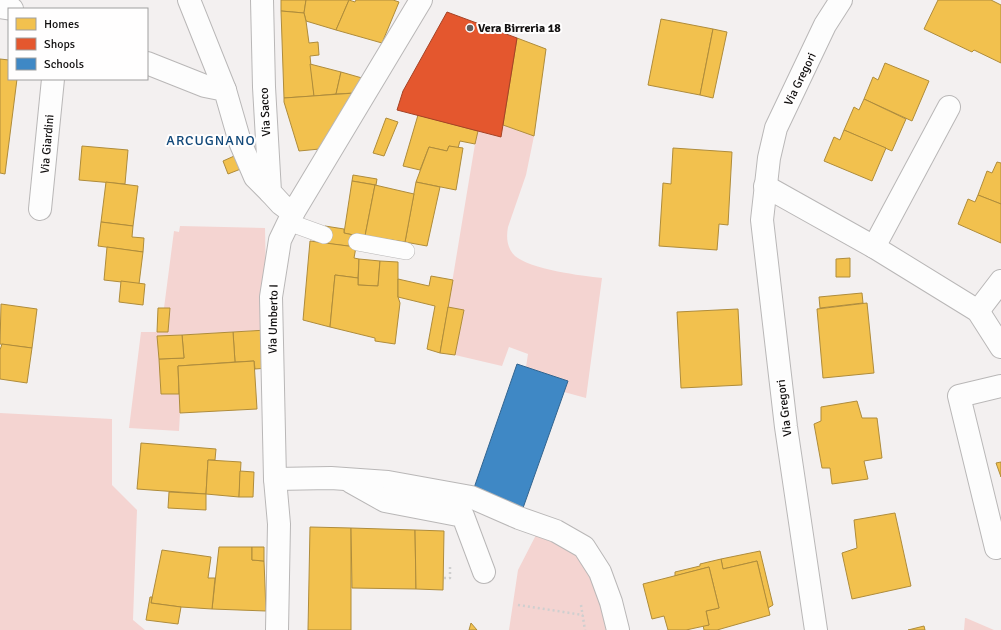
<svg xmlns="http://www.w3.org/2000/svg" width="1001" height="630" viewBox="0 0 1001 630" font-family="Signika,sans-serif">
<rect width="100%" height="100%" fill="#f3f0f0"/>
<g fill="#f4d4d1">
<path d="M 503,125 L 534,136 L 526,175 L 508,227 C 506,238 507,248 515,256 C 530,269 582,276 602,278 L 586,398 L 564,392 L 568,381 L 526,367 L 528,354 L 509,347 L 502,366 L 455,355 L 464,310 L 448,307 L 475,144 L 478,131 L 501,137 Z"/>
<path d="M 180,226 L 265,228 L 267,330 L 158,336 L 161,394 L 179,394 L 180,413 L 179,431 L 129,428 L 141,332 L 168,332 L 170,308 L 164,308 L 174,231 L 179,232 Z"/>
<path d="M 0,413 L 112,419 L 112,485 L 137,510 L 133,620 L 145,630 L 0,630 Z"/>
<path d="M 536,535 C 549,541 563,546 575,554 C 598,570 600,605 606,630 L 509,630 L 518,570 Z"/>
<path d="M 965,618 L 966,618 L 994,630 L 964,630 Z"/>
</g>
<g fill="#f2c14e" stroke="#af8c3b">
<path d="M 281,0 L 306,0 L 304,13 L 281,11 Z"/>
<path d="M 306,0 L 349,0 L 336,30 L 306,21 L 304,13 Z"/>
<path d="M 349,0 L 355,2 L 356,0 L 393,0 L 399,2 L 382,43 L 336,30 Z"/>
<path d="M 938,0 L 991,0 L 1001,5 L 1001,63 L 974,50 L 972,52 L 924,29 Z"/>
<path d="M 281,11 L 304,13 L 306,21 L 309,43 L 318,42 L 319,55 L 310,56 L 314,96 L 284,98 Z"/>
<path d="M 661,19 L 713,29 L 700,95 L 648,85 Z"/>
<path d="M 713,29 L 727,32 L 713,98 L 700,95 Z"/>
<path d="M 517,38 L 546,49 L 534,136 L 503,125 Z"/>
<path d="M 0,59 L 9,60 L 9,79 L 17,79 L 5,174 L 0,173 Z"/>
<path d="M 885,63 L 929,81 L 912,121 L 864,99 L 873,77 L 878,80 Z"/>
<path d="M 310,64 L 341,72 L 336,94 L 314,96 Z"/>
<path d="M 341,72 L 362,78 L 355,93 L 336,94 Z"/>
<path d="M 355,93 L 330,148 L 299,151 L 284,102 L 284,98 Z"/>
<path d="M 864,99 L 906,119 L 892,151 L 844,130 L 854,107 L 859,110 Z"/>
<path d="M 418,115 L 478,131 L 475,144 L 460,141 L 458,148 L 449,146 L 447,151 L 429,147 L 420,170 L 403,166 Z"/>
<path d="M 386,118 L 398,122 L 384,156 L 373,153 Z"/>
<path d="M 844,130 L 886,148 L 872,181 L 824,161 L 834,137 L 840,140 Z"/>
<path d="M 82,146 L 128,150 L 125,184 L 79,180 Z"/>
<path d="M 449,146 L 463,148 L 456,190 L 416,182 L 429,147 L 447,151 Z"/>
<path d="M 673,148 L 732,152 L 728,225 L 719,224 L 717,250 L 659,246 L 663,183 L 671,184 Z"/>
<path d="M 250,149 L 256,163 L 228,174 L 223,161 Z"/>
<path d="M 997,162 L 1001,163 L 1001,204 L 978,195 L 987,171 L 992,173 Z"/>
<path d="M 353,175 L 377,179 L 376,185 L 352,181 Z"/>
<path d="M 352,181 L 375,185 L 365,236 L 358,236 L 344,233 Z"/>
<path d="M 106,182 L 138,186 L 133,226 L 101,222 Z"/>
<path d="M 416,182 L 440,187 L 427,246 L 405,242 Z"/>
<path d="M 375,185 L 414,194 L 405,242 L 365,236 Z"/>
<path d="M 978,195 L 1001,204 L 1001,243 L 958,224 L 968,199 L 975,202 Z"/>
<path d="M 101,222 L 133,226 L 132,237 L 144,238 L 143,252 L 98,246 Z"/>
<path d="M 325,226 L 344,229 L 344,233 L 358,236 L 356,247 L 323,243 Z"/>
<path d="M 310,241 L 356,247 L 354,258 L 359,259 L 358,278 L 335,275 L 330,327 L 303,320 Z"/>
<path d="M 107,247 L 143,252 L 139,284 L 104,280 Z"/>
<path d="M 850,258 L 850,277 L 836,277 L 836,259 Z"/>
<path d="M 359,259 L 380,261 L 378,286 L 358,285 Z"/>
<path d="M 380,261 L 398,262 L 398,297 L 400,303 L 395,344 L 375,341 L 375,338 L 330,327 L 335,275 L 358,278 L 358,285 L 378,286 Z"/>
<path d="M 431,276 L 453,280 L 440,353 L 427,349 L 435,306 L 398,297 L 398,279 L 429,286 Z"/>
<path d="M 121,281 L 145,284 L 143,305 L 119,302 Z"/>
<path d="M 862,293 L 863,303 L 820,308 L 819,297 Z"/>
<path d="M 867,303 L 874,373 L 823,378 L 817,309 Z"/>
<path d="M 1,304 L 37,309 L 32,348 L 0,344 Z"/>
<path d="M 448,307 L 464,310 L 455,355 L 440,353 Z"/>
<path d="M 158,308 L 170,308 L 168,332 L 157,332 Z"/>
<path d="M 738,309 L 742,385 L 681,388 L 677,312 Z"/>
<path d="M 267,330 L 268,368 L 255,369 L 254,361 L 235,362 L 233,332 Z"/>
<path d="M 233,332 L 235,362 L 178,366 L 179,394 L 161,394 L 159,359 L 184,358 L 182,335 Z"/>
<path d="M 182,335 L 184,358 L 159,359 L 157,336 Z"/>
<path d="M 2,344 L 32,348 L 27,383 L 0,379 L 0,350 Z"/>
<path d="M 254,361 L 257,409 L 180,413 L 178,366 Z"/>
<path d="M 857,401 L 862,418 L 877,418 L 882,458 L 864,461 L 868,479 L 832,484 L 830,468 L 822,468 L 814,424 L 821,421 L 821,407 Z"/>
<path d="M 141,443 L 216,449 L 215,460 L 208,460 L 206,494 L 137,489 Z"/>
<path d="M 208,460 L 241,462 L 239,497 L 206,494 Z"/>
<path d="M 1001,462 L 1001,477 L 996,463 Z"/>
<path d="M 240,471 L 254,472 L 253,497 L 239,497 Z"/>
<path d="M 169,492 L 206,494 L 206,510 L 168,508 Z"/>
<path d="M 895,513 L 911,586 L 852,599 L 842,553 L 857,548 L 854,520 Z"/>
<path d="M 310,527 L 351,528 L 351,630 L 308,630 Z"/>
<path d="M 351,528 L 415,530 L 416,589 L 352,588 Z"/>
<path d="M 415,530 L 444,531 L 443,590 L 416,589 Z"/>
<path d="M 219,547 L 252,547 L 252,560 L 264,561 L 266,611 L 212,609 Z"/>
<path d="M 252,547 L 264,547 L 264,561 L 252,560 Z"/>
<path d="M 162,550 L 211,557 L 208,578 L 215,578 L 212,609 L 181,607 L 151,603 Z"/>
<path d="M 760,551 L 773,605 L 768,608 L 757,561 L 723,569 L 721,559 Z"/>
<path d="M 721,559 L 723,569 L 757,561 L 770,615 L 717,630 L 704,630 L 703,625 L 709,625 L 706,611 L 719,608 L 709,567 L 675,576 L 675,572 L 700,566 L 700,564 Z"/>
<path d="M 709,567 L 719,608 L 706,611 L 709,625 L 686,630 L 668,630 L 664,616 L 652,619 L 643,584 Z"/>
<path d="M 150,597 L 152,597 L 151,603 L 181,607 L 178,624 L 146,620 Z"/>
<path d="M 471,623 L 477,630 L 469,630 Z"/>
<path d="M 924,626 L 925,630 L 908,630 Z"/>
</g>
<path fill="#e4572e" stroke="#a54225" d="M 447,12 L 517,38 L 501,137 L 397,110 L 403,91 Z"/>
<path fill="#3f88c5" stroke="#32648f" d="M 517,364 L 568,381 L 523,508 L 474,488 Z"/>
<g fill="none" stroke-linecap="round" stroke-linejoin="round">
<defs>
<g id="service">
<path d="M 288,222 L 324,235"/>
<path d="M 357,242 L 406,251"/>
</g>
<g id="minor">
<path d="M 189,0 L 225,90"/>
<path d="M 0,7 L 12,9"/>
<path d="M 147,63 L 205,86 L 225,90 L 240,142 L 255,177 L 270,192"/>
<path d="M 765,186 L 874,247 L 978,311 L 1001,347"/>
<path d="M 40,209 L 53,79"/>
<path d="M 874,247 L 949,107"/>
<path d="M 978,311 L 1001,281"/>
<path d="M 275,479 L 331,478 L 388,482 L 471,497 L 519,518 L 556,531 L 584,547 L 600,572 L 611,602 L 618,630"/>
<path d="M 351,482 L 385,501 L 463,516 L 484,572"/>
<path d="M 996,548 L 959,396 L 1001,386"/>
<path d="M 816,630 L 786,427 L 762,220 L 769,158 L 776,128 L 825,25 L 841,0"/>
</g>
<path id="tertiary" d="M 262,0 L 264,87 L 270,192 L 281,204 L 293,213"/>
<path id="secondary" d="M 277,630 L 279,524 L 275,479 L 271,297 L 280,240 L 293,213 L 421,0"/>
</defs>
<use href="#service" stroke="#b9b7b7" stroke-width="18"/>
<use href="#minor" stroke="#b9b7b7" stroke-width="24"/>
<use href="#tertiary" stroke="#b9b7b7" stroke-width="24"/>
<use href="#secondary" stroke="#b9b7b7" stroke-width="24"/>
<g stroke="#cfcfcf" stroke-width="2.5" stroke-dasharray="2 3" stroke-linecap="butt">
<path d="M 444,578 L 450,578 L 450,565"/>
<path d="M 518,605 L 583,615"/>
<path d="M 581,605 L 585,630"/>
</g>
<use href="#service" stroke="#fdfdfd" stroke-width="17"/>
<use href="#minor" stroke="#fdfdfd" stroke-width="22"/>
<use href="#tertiary" stroke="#fdfdfd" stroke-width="22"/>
<use href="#secondary" stroke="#fdfdfd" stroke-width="22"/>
</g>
<circle fill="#615e5e" stroke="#fffefe" stroke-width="1.5" cx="470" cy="28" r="4"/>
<g text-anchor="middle" stroke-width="4" stroke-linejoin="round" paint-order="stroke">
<g font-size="12" font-weight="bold" fill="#121010" stroke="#fffefe" text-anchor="start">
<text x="478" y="32">Vera Birreria 18</text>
</g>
<g font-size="12" fill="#121010" stroke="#fffefe">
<text transform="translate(800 79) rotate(-64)" y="4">Via Gregori</text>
<text transform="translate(265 112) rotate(-93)" y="4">Via Sacco</text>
<text transform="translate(47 144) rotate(-85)" y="4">Via Giardini</text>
<text transform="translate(273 319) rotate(-89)" y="4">Via Umberto I</text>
<text transform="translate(784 408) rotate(-97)" y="4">Via Gregori</text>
</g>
<g font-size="14" letter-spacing="1" fill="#114879" stroke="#fffefe">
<text x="211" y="145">ARCUGNANO</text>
</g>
</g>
<rect x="8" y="8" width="140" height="72" fill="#fffefe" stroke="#a09f9f"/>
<rect x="16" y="18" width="20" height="12" fill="#f2c14e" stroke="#a09f9f"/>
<text x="44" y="28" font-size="12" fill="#121010">Homes</text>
<rect x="16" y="38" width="20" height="12" fill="#e4572e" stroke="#a09f9f"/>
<text x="44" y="48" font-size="12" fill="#121010">Shops</text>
<rect x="16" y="58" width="20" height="12" fill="#3f88c5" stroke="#a09f9f"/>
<text x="44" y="68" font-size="12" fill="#121010">Schools</text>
</svg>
